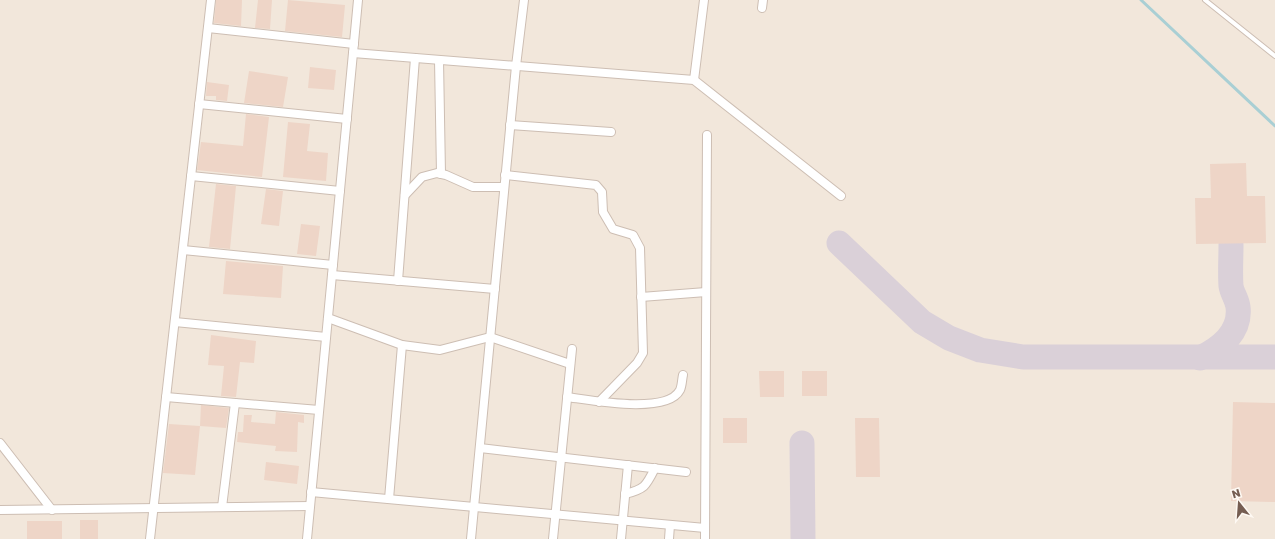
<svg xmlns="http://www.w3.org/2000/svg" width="1275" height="539" viewBox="0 0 1275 539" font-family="'Golos Text',sans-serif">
<rect width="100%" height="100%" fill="#fbf5ec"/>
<rect fill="#f2e7db" x="0" y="0" width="1275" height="539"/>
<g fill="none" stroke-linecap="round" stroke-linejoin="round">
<path stroke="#a9cfd4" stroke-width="3" d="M 1141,0 L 1275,126"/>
<g stroke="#dad0d8" stroke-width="25">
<path d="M 839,243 L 922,322 L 949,338 L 980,350 L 1023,357 L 1275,357"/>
<path d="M 1200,358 C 1221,348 1241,332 1238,307 C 1237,299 1232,293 1231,286 C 1230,273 1231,259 1231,245"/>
<path d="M 802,443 L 803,539"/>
</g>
</g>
<g fill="#eed5c7">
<path d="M 216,0 L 242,0 L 241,26 L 214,23 Z"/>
<path d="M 258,0 L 272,0 L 270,29 L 255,28 Z"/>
<path d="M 288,0 L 345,5 L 342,37 L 285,31 Z"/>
<path d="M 310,67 L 336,70 L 334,90 L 308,88 Z"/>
<path d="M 249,71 L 288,77 L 283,107 L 244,103 Z"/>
<path d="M 207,82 L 229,85 L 227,101 L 216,100 L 216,96 L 206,96 Z"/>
<path d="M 246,114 L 269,117 L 262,177 L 197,170 L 201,142 L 243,146 Z"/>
<path d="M 288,122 L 310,124 L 307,151 L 328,153 L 326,181 L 283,177 Z"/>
<path d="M 1246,163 L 1247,196 L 1265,196 L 1266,243 L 1196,244 L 1195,198 L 1211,198 L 1210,164 Z"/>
<path d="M 216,184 L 236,186 L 230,249 L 209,247 Z"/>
<path d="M 266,189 L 283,191 L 279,226 L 261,224 Z"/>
<path d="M 301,224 L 320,226 L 316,256 L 297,254 Z"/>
<path d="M 226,261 L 283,266 L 281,298 L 223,294 Z"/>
<path d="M 211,335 L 256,341 L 254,363 L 240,362 L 236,397 L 221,396 L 224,366 L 208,365 Z"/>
<path d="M 759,371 L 784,371 L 784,397 L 760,397 Z"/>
<rect x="802" y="371" width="25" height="25"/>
<path d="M 1233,402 L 1275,403 L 1275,502 L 1231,501 Z"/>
<path d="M 201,405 L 229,408 L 226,428 L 200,426 L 195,475 L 163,473 L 169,424 L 200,426 Z"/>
<path d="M 276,412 L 304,415 L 304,423 L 298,422 L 297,452 L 275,451 L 276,446 L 237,442 L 238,432 L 243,432 L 244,415 L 252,415 L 251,422 L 275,424 Z"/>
<rect x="723" y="418" width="24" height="25"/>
<path d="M 855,418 L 879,418 L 880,477 L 856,477 Z"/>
<path d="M 266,462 L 299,466 L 297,484 L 264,480 Z"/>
<rect x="80" y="520" width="18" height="19"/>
<rect x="27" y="521" width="35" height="18"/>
</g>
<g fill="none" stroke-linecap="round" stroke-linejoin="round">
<defs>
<path id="lane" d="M 1205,0 L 1275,56"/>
<g id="street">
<path d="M 762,8 L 763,0"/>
<path d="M 208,28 L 354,44"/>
<path d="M 353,53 L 694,80 L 841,196"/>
<path d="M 439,60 L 441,174"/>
<path d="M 694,80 L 704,0"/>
<path d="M 199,104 L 347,119"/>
<path d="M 510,125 L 611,132"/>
<path d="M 505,175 L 596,185 L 602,192 L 603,212 L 613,229 L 633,235 L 640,248 L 643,353 L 637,363 L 599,402"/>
<path d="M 191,176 L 340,191"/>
<path d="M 405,195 L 422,177 L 437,173 L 446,175 L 473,187 L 504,187"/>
<path d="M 183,250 L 333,265"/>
<path d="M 332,275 L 495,289"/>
<path d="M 398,281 L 415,58"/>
<path d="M 641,297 L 706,292"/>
<path d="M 328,318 L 402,345 L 440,350 L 490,337 L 570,364"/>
<path d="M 175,322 L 326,337"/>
<path d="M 166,397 L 319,410"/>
<path d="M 567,397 C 590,400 667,415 680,390 C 682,386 682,379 683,375"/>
<path d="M 0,443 L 52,510"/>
<path d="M 480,448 L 686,472"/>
<path d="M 311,492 L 705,528"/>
<path d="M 625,494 C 645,489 646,486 655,468"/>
<path d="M 389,499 L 402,345"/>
<path d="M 222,507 L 235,403"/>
<path d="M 0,510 L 310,506"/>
<path d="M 150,539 L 211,0"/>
<path d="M 307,539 L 358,0"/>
<path d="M 471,539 L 516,66 L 524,0"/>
<path d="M 553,539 L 572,349"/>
<path d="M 621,539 L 628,465"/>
<path d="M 669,539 L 670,525"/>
<path d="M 705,539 L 707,135"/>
</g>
</defs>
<use href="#lane" stroke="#cdbeb3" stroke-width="6"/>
<use href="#street" stroke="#cdbeb3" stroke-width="10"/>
<use href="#lane" stroke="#fff" stroke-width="4"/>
<use href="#street" stroke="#fff" stroke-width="8"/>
</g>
<g transform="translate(1239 503) rotate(343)" stroke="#fef9f3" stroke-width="3" paint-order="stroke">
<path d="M0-3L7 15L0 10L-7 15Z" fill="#755d51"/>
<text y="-6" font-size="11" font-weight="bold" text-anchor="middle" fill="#755d51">N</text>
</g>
</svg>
